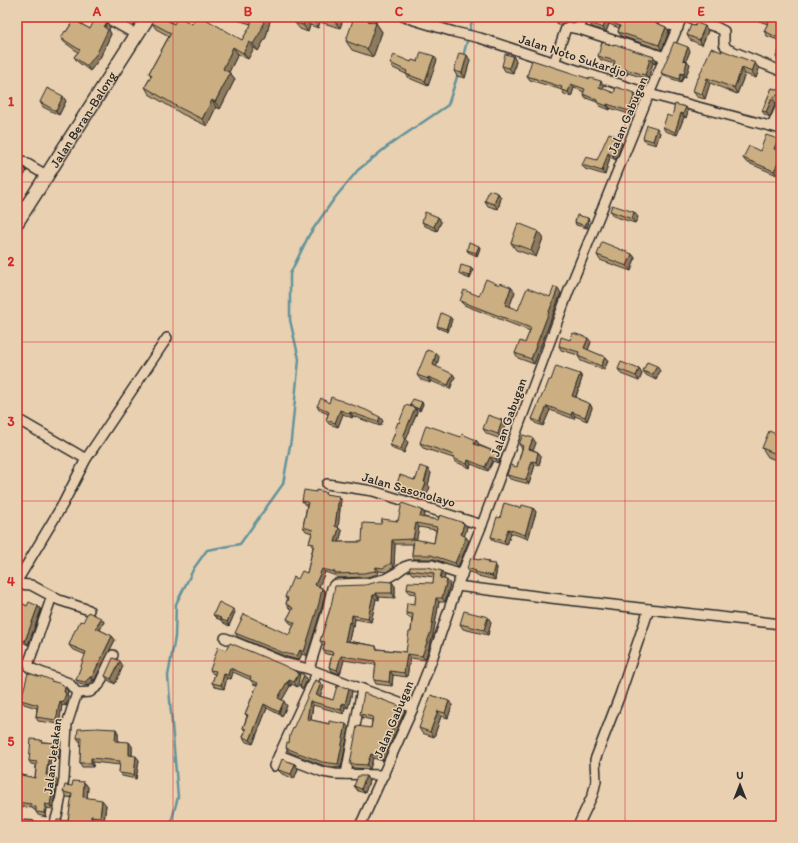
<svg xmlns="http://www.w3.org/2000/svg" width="798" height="843" viewBox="0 0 798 843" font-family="Itim,sans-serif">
<rect width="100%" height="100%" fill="#e9d0b1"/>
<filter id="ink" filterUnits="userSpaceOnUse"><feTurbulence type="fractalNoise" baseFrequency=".025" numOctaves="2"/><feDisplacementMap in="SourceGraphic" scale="8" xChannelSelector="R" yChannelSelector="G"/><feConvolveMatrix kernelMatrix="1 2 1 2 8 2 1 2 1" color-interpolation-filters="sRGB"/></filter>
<g filter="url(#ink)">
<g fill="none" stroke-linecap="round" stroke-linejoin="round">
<g stroke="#64949b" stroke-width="2.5">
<path d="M 463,57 L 473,17"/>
<path d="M 170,826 L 178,797 L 168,676 L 175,637 L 176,604 L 194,568 L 207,550 L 240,544 L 283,484 L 291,440 L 299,359 L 290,320 L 290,274 L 309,235 L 334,199 L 358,170 L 388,146 L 448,105 L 458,74"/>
</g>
<defs>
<g id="street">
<path d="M 105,17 L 137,35"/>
<path d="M 404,17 L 454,32 L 480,38 L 649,94 L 781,129"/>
<path d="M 583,17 L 579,29 L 665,57"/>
<path d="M 649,17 L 678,28"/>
<path d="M 686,17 L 716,27 L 724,31 L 724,44 L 727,49 L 781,71"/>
<path d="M 554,63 L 566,28 L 568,27 L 579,29"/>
<path d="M 772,126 L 781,106"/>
<path d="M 17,158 L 46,175"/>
<path d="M 17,419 L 86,459 L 167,338"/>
<path d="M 327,484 L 373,491 L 482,525"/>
<path d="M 17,581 L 63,504 L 86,459"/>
<path d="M 17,584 L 31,585 L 59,600 L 89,610"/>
<path d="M 457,586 L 551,598 L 781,624"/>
<path d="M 52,596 L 29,662 L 30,668 L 69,683 L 77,693 L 67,724 L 64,779 L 58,812 L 54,826"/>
<path d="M 225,638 L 285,663 L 309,669"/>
<path d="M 77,693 L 90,692 L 99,685 L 113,655"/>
<path d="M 413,708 L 309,669 L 328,608 L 332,588 L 334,585 L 337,584 L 368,583 L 385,579 L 396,573 L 404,567 L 410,565 L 432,565 L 462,575"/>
<path d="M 279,755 L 323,772 L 335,774 L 384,775"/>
<path d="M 274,766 L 317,673"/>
<path d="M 346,774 L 362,689"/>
<path d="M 17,825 L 32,826"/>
<path d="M 360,826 L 413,708 L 431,662 L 457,586 L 483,522 L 569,290 L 649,94 L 682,17"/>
<path d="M 578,826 L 593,794 L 596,781 L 595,760 L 620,695 L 649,609"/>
</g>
<g id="secondary">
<path id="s1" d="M 17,222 L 148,17"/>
</g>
</defs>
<use href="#street" stroke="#2b2b2b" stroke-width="12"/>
<use href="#secondary" stroke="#2b2b2b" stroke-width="16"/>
<use href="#street" stroke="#e9d0b1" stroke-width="9"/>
<use href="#secondary" stroke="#e9d0b1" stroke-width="13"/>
</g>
<g fill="#af9670" stroke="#2b2b2b" fill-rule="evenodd">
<path d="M 66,17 L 86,17 L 81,24 L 90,29 L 107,22 L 110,27 L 109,30 L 111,34 L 100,58 L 90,71 L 78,62 L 74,57 L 78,52 L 64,42 L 61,38 L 66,32 L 73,21 Z"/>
<path d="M 167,17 L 166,19 L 174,24 L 192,24 L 242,40 L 250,27 L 251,24 L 230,18 L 229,17 L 271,17 L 266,37 L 258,51 L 254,48 L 248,59 L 238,54 L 229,72 L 230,73 L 235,79 L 220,109 L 216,107 L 207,126 L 182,114 L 149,94 L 145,87 L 151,76 L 149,73 L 169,36 L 156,29 L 152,23 Z"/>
<path d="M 282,17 L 344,17 L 340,28 L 320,22 L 318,28 L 310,25 L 308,32 L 300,29 L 295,23 L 296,21 Z"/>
<path d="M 550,17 L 567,17 L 566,21 L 561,25 L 558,25 L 556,21 L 556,19 Z"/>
<path d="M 592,17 L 643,18 L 666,27 L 669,31 L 662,50 L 621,36 L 618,32 L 619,28 L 609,24 L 606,32 L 592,27 L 590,23 Z"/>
<path d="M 666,17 L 675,17 L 673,20 Z"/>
<path d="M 705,17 L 715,17 L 714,20 Z"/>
<path d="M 747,17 L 781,17 L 781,41 L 767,36 L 764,31 L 768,24 Z"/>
<path d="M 377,20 L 376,23 L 382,32 L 373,57 L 352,50 L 346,41 Z"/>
<path d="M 708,31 L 702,45 L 690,40 L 687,35 Z"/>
<path d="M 614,46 L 654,57 L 657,61 L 655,64 L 653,63 L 648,79 L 628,73 L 627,75 L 615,72 L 613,68 L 614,64 L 601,60 L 598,56 Z"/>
<path d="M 781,46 L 781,62 L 779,61 L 776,57 Z"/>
<path d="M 690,51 L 686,61 L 687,61 L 690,64 L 686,77 L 684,76 L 681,82 L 664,76 L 661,73 Z"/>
<path d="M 722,52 L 755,63 L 759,69 L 756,78 L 745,74 L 737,94 L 710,83 L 705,99 L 697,97 L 693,91 L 698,79 Z"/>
<path d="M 513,56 L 516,61 L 513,73 L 505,71 L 502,66 Z"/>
<path d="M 437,60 L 428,86 L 409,78 L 406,74 L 393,68 L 390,63 Z"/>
<path d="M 470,60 L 465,78 L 457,76 L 454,71 Z"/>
<path d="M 527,76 L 604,86 L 603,89 L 614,93 L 635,93 L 638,97 L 632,115 L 610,108 L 610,110 L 600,106 L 597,102 L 586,98 L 583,94 L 584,92 L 574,88 L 571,97 L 564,94 L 562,90 L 530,80 Z"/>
<path d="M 772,88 L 781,91 L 781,100 L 776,103 L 770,117 L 765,115 L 762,111 Z"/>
<path d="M 66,101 L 59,115 L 43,107 L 40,102 Z"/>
<path d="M 686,107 L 688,111 L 686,118 L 684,117 L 677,135 L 665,131 L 663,127 L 672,117 Z"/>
<path d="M 660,133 L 656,145 L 646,142 L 643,138 Z"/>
<path d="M 614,135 L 616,139 L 619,140 L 622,144 L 616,160 L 610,157 L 605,175 L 585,169 L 582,165 L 597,160 Z"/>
<path d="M 781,143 L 778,150 L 781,151 L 781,167 L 777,175 L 746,162 L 743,158 Z"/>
<path d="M 498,193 L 501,198 L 498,209 L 488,206 L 485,201 Z"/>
<path d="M 610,211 L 638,217 L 635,223 L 613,216 Z"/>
<path d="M 438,217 L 441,222 L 437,231 L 425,226 L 422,222 Z"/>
<path d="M 589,220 L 587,228 L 576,225 L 575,222 Z"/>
<path d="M 538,231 L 543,238 L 536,257 L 516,250 L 511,243 Z"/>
<path d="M 480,248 L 477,256 L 468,252 L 467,250 Z"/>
<path d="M 632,254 L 635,258 L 631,271 L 600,260 L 597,255 Z"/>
<path d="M 473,270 L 470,279 L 460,275 L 459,273 Z"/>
<path d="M 515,292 L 509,307 L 518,310 L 561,293 L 534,364 L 518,358 L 515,353 L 525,343 L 530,331 L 464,305 L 460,301 L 479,296 Z"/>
<path d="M 452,319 L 448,332 L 438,328 L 437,326 Z"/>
<path d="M 570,340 L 591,342 L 588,350 L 605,357 L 608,361 L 604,370 L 581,361 L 578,356 L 578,355 L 561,350 L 559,346 Z"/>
<path d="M 439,357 L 436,367 L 455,377 L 450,389 L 431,381 L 430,383 L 420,379 L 417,375 Z"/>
<path d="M 618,369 L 639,369 L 642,374 L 639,381 L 621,374 Z"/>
<path d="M 643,371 L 660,371 L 656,380 L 646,375 Z"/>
<path d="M 580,374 L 582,378 L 576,397 L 578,398 L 580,400 L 590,404 L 592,408 L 587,421 L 575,416 L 574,419 L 550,410 L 543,426 L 535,423 L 532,419 L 551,380 Z"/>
<path d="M 422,402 L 423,404 L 420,411 L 416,409 L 417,412 L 406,440 L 408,442 L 404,453 L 393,449 L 390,445 L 396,431 L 395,430 L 399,423 L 411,406 L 410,405 Z"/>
<path d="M 329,403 L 383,421 L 380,426 L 353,416 L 352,418 L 343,414 L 338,427 L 329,424 L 326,420 L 328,414 L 319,410 L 317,406 Z"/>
<path d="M 506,425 L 501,439 L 487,434 L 483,429 Z"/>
<path d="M 781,436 L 781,462 L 768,457 L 762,448 Z"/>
<path d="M 461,437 L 476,440 L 479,444 L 479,445 L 498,453 L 501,457 L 498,463 L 493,461 L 488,471 L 471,464 L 470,468 L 456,462 L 453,458 L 423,448 L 420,443 Z"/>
<path d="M 536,443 L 533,450 L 538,452 L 541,456 L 539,466 L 535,465 L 529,484 L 510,479 L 507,475 L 517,467 L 522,449 L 519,444 Z"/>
<path d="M 431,473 L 428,485 L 430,487 L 424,501 L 408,496 L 407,494 L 399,491 L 396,486 Z"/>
<path d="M 316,492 L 325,492 L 326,494 L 341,499 L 338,527 L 342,531 L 339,542 L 362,542 L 381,524 L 425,514 L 424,517 L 467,527 L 464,536 L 469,541 L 458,567 L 434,559 L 414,559 L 412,555 L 413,544 L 395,544 L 394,567 L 386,572 L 379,571 L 378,574 L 367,577 L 337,578 L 336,576 L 325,572 L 319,586 L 322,588 L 325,592 L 322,607 L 307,656 L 302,654 L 299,660 L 287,657 L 238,637 L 235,633 L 289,635 L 294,625 L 290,623 L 287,619 L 292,610 L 289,608 L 286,604 L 287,600 L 285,597 L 298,579 L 307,573 L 313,547 L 309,543 L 312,533 L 306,531 L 303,527 L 307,505 L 305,505 L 302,501 ZM 419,527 L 436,530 L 434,543 L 416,540 Z"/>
<path d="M 521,508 L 533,508 L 536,512 L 528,539 L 511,533 L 507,545 L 494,541 L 491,537 L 500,518 Z"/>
<path d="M 479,560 L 488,561 L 489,563 L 497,568 L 495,580 L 478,576 L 476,574 L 469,572 L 467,568 Z"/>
<path d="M 410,567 L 445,576 L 444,579 L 450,584 L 445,602 L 439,602 L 433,635 L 425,660 L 410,658 L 407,677 L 393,675 L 392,686 L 376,684 L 374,680 L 376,665 L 344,660 L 340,674 L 332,671 L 329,667 L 332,655 L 326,654 L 323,650 L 325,645 L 323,645 L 320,641 L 331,606 L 395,586 L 395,598 L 379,597 L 379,600 L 376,599 L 371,622 L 355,619 L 354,626 L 352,626 L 349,641 L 376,646 L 378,649 L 406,652 L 411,632 L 412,618 L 409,618 L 406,613 L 415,604 L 416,594 L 409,593 L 407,589 L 433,583 L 434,577 L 412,574 L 409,570 Z"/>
<path d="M 17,601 L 27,606 L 38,606 L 41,610 L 28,645 L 17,639 Z"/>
<path d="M 235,612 L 229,626 L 222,622 L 221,620 L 216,618 L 213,615 Z"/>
<path d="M 101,618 L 104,622 L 100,630 L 112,636 L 115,640 L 94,681 L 93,681 L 88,686 L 79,684 L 76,680 L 86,655 L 72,649 L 69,645 L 76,630 L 83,622 Z"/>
<path d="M 491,622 L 488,635 L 463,629 L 460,624 Z"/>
<path d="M 226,650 L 299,673 L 307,680 L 303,689 L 301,688 L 298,684 L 297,687 L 292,684 L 291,686 L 290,686 L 282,700 L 287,706 L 282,716 L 267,708 L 253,744 L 246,742 L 243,737 L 245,731 L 243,728 L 247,716 L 245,714 L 257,685 L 253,684 L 251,680 L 233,672 L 231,679 L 227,678 L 224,689 L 215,687 L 212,683 L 215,674 L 213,674 L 210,670 Z"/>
<path d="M 123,666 L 115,684 L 108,680 L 105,676 Z"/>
<path d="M 315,680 L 321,683 L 324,687 L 320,696 L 333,700 L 352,692 L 348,708 L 345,707 L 344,714 L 313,705 L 311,720 L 349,728 L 341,768 L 325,766 L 289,752 L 286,748 L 289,743 Z"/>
<path d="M 52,681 L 68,691 L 67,695 L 68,697 L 66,706 L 62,705 L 59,724 L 38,721 L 36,717 L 37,708 L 24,704 L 21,700 Z"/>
<path d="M 449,701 L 452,705 L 448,718 L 441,716 L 434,737 L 422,733 L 419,728 Z"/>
<path d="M 405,711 L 383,761 L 373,758 L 370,769 L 353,768 L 350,764 L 371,728 L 372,720 L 363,718 L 360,714 Z"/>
<path d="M 116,729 L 118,733 L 118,741 L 132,746 L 132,756 L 139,760 L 136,779 L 122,776 L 119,773 L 120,765 L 93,762 L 93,767 L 82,767 L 80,763 L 81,742 L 80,742 L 77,738 Z"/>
<path d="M 41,740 L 43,742 L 57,743 L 60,747 L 59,759 L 51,758 L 49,776 L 58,781 L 52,809 L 47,808 L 46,817 L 38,815 L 36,812 L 36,810 L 34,810 L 32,808 L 17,806 L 17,774 L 35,778 L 36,765 L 31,764 L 29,761 Z"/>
<path d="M 295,764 L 298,769 L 294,779 L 282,774 L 278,770 Z"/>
<path d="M 366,776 L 369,781 L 365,793 L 358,791 L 354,786 Z"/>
<path d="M 84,782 L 88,787 L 87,798 L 106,805 L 104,822 L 95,821 L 94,826 L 56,826 L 68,821 L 72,798 L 67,797 L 63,792 L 72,786 Z"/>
</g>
<g fill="#8e7a5b" stroke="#2b2b2b">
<path d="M 80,17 L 86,17 L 81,25 L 78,21 Z"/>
<path d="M 161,17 L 167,17 L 164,22 Z"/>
<path d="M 265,17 L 271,17 L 266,37 L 258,51 L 253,44 Z"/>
<path d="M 315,17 L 317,17 L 320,22 L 318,28 L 313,21 Z"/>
<path d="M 337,17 L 344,17 L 340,28 L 335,22 Z"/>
<path d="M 370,17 L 375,17 L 377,20 L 376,23 L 382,32 L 373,57 L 367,49 L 368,21 Z"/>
<path d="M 564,17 L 567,17 L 566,21 L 564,18 Z"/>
<path d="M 305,19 L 310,25 L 308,32 L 303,25 Z"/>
<path d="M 606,20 L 609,24 L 606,32 L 603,28 Z"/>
<path d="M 107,22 L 110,27 L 109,30 L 111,34 L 100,58 L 90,71 L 87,66 Z"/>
<path d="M 705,26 L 708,31 L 702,45 L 699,40 Z"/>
<path d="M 666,27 L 669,31 L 662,50 L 659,45 Z"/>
<path d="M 249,42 L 254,48 L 248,59 L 243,53 Z"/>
<path d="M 233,47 L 238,54 L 227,76 L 223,69 Z"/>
<path d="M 688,47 L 690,51 L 685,63 L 683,60 Z"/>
<path d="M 467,55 L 470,60 L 465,78 L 462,73 Z"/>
<path d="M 434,56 L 437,60 L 428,86 L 425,81 Z"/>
<path d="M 513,56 L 516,61 L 513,73 L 509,68 Z"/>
<path d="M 654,57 L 657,61 L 655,64 L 653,60 Z"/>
<path d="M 650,59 L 653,63 L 648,79 L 645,75 Z"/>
<path d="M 687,61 L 690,64 L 686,77 L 684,74 Z"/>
<path d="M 755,63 L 759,69 L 756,78 L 752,72 Z"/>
<path d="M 742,68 L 745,74 L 737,94 L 734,88 Z"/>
<path d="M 625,69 L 628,73 L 627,75 L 624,71 Z"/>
<path d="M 230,73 L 235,79 L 220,109 L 215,102 Z"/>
<path d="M 681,73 L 684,76 L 681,82 L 679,79 Z"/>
<path d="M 707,78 L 710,83 L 705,99 L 702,94 Z"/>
<path d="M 601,81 L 604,86 L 602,92 L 599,87 Z"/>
<path d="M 571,84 L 574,88 L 571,97 L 568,92 Z"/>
<path d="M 635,93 L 638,97 L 632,115 L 629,111 Z"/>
<path d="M 63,96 L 66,101 L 59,115 L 56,111 Z"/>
<path d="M 772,98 L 776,103 L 770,117 L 766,112 Z"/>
<path d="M 212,100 L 216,107 L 207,126 L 202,119 Z"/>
<path d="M 607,104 L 610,108 L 610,110 L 607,106 Z"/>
<path d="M 686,107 L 688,111 L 686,118 L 683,114 Z"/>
<path d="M 681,113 L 684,117 L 677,135 L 675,132 Z"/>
<path d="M 657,128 L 660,133 L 656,145 L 653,141 Z"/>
<path d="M 614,135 L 616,139 L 615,142 L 613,138 Z"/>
<path d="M 778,139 L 781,143 L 777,153 L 774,149 Z"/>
<path d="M 619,140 L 622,144 L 616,160 L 613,156 Z"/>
<path d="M 608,153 L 610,157 L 605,175 L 602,171 Z"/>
<path d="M 781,157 L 781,167 L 777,175 L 774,171 Z"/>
<path d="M 23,165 L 27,171 L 17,187 L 17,175 Z"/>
<path d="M 498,193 L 501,198 L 498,209 L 494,204 Z"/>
<path d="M 634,212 L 638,217 L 635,223 L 632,219 Z"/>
<path d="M 438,217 L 441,222 L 437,231 L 434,227 Z"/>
<path d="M 588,218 L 589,220 L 587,228 L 585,226 Z"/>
<path d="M 538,231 L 543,238 L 536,257 L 531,250 Z"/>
<path d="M 479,246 L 480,248 L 477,256 L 476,253 Z"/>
<path d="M 632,254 L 635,258 L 631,271 L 627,266 Z"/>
<path d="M 471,268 L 473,270 L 470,279 L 469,276 Z"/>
<path d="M 511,287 L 515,292 L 508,310 L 505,305 Z"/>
<path d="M 558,288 L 561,293 L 534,364 L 531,359 Z"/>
<path d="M 450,317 L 452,319 L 448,332 L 446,329 Z"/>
<path d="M 588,338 L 591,342 L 587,353 L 584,348 Z"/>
<path d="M 436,353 L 439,357 L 436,369 L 433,365 Z"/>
<path d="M 605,357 L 608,361 L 604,370 L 601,366 Z"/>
<path d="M 657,366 L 660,371 L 656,380 L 652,375 Z"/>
<path d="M 639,369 L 642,374 L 639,381 L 636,376 Z"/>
<path d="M 453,374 L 455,377 L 450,389 L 448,385 Z"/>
<path d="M 580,374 L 582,378 L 575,399 L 572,396 Z"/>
<path d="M 428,377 L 431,381 L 430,383 L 428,379 Z"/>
<path d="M 422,402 L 423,404 L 420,411 L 419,409 Z"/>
<path d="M 590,404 L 592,408 L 587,421 L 585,417 Z"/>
<path d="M 547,406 L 550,410 L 543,426 L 540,422 Z"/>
<path d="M 415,408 L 417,412 L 406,440 L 408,442 L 404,453 L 401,449 L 403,437 Z"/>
<path d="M 340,410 L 343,414 L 338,427 L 335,423 Z"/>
<path d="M 350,412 L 353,416 L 352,418 L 350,414 Z"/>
<path d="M 572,412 L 575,416 L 574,419 L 571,415 Z"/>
<path d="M 380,417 L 383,421 L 380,426 L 378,422 Z"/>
<path d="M 502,420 L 506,425 L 501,439 L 498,434 Z"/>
<path d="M 533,438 L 536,443 L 532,454 L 529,449 Z"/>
<path d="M 476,440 L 479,444 L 477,448 L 474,444 Z"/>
<path d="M 538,452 L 541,456 L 539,466 L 536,462 Z"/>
<path d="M 498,453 L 501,457 L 498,463 L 496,459 Z"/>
<path d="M 490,457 L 493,461 L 488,471 L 485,467 Z"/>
<path d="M 468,460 L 471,464 L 470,468 L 467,464 Z"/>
<path d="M 532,461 L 535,465 L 529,484 L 526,480 Z"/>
<path d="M 428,469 L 431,473 L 428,485 L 430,487 L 424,501 L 421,496 Z"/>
<path d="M 339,496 L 341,499 L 338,530 L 335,526 Z"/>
<path d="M 533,508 L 536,512 L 528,539 L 525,535 Z"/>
<path d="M 422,510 L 425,514 L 423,521 L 420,517 Z"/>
<path d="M 416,523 L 419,527 L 416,543 L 413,539 Z"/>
<path d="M 464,523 L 467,527 L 464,538 L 461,534 Z"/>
<path d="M 339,528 L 342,531 L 338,546 L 335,542 Z"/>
<path d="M 508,529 L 511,533 L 507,545 L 504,541 Z"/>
<path d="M 466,537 L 469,541 L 458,567 L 455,563 Z"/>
<path d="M 392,540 L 395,544 L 394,567 L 391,563 Z"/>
<path d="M 495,564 L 497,568 L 495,580 L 492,576 Z"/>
<path d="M 376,567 L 379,571 L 378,574 L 375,571 Z"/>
<path d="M 322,569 L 325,572 L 318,589 L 315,585 Z"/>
<path d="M 442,571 L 445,576 L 443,583 L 440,578 Z"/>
<path d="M 447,580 L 450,584 L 445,602 L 442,598 Z"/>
<path d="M 392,582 L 395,586 L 395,598 L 392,593 Z"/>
<path d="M 322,588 L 325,592 L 322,607 L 307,656 L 304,652 Z"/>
<path d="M 376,593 L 379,597 L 379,600 L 376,595 Z"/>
<path d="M 373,595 L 376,599 L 371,622 L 368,618 Z"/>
<path d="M 436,598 L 439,602 L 433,635 L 425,660 L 422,656 Z"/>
<path d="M 38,606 L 41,610 L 28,645 L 25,641 Z"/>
<path d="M 233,609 L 235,612 L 229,626 L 227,622 Z"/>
<path d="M 352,615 L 355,619 L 354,626 L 351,622 Z"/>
<path d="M 488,617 L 491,622 L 488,635 L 484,630 Z"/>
<path d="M 101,618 L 104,622 L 99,631 L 96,628 Z"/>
<path d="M 349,622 L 352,626 L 348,645 L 345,641 Z"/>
<path d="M 112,636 L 115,640 L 94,681 L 92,677 Z"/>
<path d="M 300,650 L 302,654 L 299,660 L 297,656 Z"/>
<path d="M 407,654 L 410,658 L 407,677 L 404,673 Z"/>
<path d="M 341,656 L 344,660 L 340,674 L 337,670 Z"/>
<path d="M 120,661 L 123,666 L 115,684 L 111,679 Z"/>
<path d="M 230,668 L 233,672 L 231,679 L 228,675 Z"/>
<path d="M 390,671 L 393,675 L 392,686 L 389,682 Z"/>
<path d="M 299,673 L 302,677 L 297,687 L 294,682 Z"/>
<path d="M 224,674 L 227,678 L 224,689 L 221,685 Z"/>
<path d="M 304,675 L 307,680 L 303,689 L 300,685 Z"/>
<path d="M 90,677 L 93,681 L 88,686 L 85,682 Z"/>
<path d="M 289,680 L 292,684 L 291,686 L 288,682 Z"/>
<path d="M 287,682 L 290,686 L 281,702 L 278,698 Z"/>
<path d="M 321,683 L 324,687 L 319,699 L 316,695 Z"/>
<path d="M 65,687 L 68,691 L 67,695 L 68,697 L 66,706 L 63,702 Z"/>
<path d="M 349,688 L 352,692 L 348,708 L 345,704 Z"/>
<path d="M 60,701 L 62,705 L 59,724 L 56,720 Z"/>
<path d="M 284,701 L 287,706 L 282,716 L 279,712 Z"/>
<path d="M 310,701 L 313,705 L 310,723 L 307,719 Z"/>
<path d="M 449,701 L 452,705 L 448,718 L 445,713 Z"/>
<path d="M 342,703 L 345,707 L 344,714 L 341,710 Z"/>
<path d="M 264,704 L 267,708 L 253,744 L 250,740 Z"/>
<path d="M 402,707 L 405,711 L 383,761 L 380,757 Z"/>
<path d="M 438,711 L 441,716 L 434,737 L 430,732 Z"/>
<path d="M 346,724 L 349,728 L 341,768 L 338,764 Z"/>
<path d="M 116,729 L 118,733 L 118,745 L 115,741 Z"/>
<path d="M 129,742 L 132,746 L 132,759 L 129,755 Z"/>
<path d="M 57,743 L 60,747 L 59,759 L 56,755 Z"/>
<path d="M 49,754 L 51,758 L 48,779 L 46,775 Z"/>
<path d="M 371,754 L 373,758 L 370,769 L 367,765 Z"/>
<path d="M 136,756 L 139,760 L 136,779 L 134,775 Z"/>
<path d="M 91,758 L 93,762 L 93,767 L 91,763 Z"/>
<path d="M 295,764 L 298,769 L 294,779 L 291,774 Z"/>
<path d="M 366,776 L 369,781 L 365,793 L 361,789 Z"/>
<path d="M 55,777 L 58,781 L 52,809 L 50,805 Z"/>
<path d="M 84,782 L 88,787 L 87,802 L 83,797 Z"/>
<path d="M 102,800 L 106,805 L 104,822 L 100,817 Z"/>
<path d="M 45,804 L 47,808 L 46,817 L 44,813 Z"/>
<path d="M 91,816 L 95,821 L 94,826 L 91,821 Z"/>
<path d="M 88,821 L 92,826 L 87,826 Z"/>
</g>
<g fill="#cbaf82" stroke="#2b2b2b">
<path d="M 71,17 L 80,17 L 78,21 Z"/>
<path d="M 96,17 L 99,17 L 107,22 L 104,27 L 108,30 L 97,53 L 87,66 L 74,57 L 80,50 L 61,38 L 65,31 L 66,32 L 74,20 L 90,29 Z"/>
<path d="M 155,17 L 161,17 L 174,24 L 178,17 L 179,17 L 192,24 L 196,17 L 202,17 L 242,40 L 250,27 L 252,19 L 243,17 L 265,17 L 261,31 L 253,44 L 249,42 L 243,53 L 233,47 L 223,69 L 230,73 L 215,102 L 212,100 L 202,119 L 178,107 L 145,87 L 152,75 L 149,73 L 171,33 L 152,23 Z"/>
<path d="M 297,17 L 315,17 L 313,21 L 305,19 L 303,25 L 295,23 Z"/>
<path d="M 321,17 L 337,17 L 335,22 Z"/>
<path d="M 354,17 L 370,17 L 368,21 L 376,23 L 367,49 L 346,41 Z"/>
<path d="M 557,17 L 564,17 L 564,18 L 558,22 L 556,21 Z"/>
<path d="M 592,17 L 642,17 L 666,27 L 659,45 L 618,32 L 620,26 L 606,20 L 603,28 L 590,23 Z"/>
<path d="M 757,17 L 781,17 L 781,39 L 764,31 L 769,21 Z"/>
<path d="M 696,23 L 705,26 L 699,40 L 687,35 L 691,25 L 695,26 Z"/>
<path d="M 602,42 L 614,46 L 614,44 L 654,57 L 653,60 L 650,59 L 645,75 L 625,69 L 624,71 L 613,68 L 615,61 L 598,56 Z"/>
<path d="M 674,42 L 688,47 L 683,60 L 687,61 L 684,74 L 681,73 L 679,79 L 661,73 Z"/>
<path d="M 781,46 L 781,59 L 776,57 Z"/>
<path d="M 711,48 L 722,52 L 722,50 L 755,63 L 752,72 L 742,68 L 734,88 L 707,78 L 702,94 L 693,91 L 697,79 L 698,79 Z"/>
<path d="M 421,52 L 434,56 L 425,81 L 406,74 L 407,71 L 390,63 L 394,55 L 411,62 L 412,60 L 418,62 Z"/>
<path d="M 459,53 L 467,55 L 462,73 L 454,71 Z"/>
<path d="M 505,54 L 513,56 L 509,68 L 502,66 Z"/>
<path d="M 532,60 L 590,79 L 590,78 L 601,81 L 599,87 L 614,93 L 616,87 L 635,93 L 629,111 L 607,104 L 607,106 L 597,102 L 597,100 L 583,94 L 585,89 L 571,84 L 568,92 L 561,90 L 562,87 L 527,76 Z"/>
<path d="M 47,88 L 63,96 L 56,111 L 40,102 Z"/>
<path d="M 772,88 L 781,91 L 781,97 L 777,95 L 772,98 L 766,112 L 762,111 Z"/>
<path d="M 675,104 L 686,107 L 683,114 L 681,113 L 675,132 L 663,127 L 667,115 L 672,117 Z"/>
<path d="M 781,108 L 781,117 L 778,116 Z"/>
<path d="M 647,125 L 657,128 L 653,141 L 643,138 Z"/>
<path d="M 609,133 L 614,135 L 613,138 L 619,140 L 613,156 L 608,153 L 602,171 L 582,165 L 586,157 L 597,160 Z"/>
<path d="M 766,135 L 778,139 L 774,149 L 781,151 L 781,157 L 774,171 L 743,158 L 749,146 L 760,151 Z"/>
<path d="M 17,161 L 23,165 L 17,175 Z"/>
<path d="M 489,190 L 498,193 L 494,204 L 485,201 Z"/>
<path d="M 612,205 L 634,212 L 632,219 L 610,211 Z"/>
<path d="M 425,212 L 438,217 L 434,227 L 422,222 Z"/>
<path d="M 577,215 L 588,218 L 585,226 L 575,222 Z"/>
<path d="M 518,223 L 538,231 L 531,250 L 511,243 Z"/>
<path d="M 469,242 L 479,246 L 476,253 L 467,250 Z"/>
<path d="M 602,242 L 632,254 L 627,266 L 597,255 Z"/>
<path d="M 461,265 L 471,268 L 469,276 L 459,273 Z"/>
<path d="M 486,279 L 499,285 L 500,283 L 511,287 L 505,305 L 518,310 L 527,288 L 550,297 L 554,287 L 558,288 L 531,359 L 515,353 L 520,341 L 525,343 L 531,328 L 460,301 L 464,290 L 479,296 Z"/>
<path d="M 441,313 L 450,317 L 446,329 L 437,326 Z"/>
<path d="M 573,333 L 588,338 L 584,348 L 605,357 L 601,366 L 578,356 L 579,352 L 559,346 L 561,337 L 570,340 Z"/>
<path d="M 427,350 L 436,353 L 433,365 L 453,374 L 448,385 L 428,377 L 428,379 L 417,375 Z"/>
<path d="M 621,362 L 639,369 L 636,376 L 618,369 Z"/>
<path d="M 647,362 L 657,366 L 652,375 L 643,371 Z"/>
<path d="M 556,366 L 580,374 L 572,396 L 578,398 L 578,399 L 590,404 L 585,417 L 572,412 L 571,415 L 547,406 L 540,422 L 532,419 L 543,393 L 544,393 L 549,380 L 551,380 Z"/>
<path d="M 331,397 L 366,410 L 380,417 L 378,422 L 350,412 L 350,414 L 340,410 L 335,423 L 326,420 L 329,412 L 317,406 L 321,398 L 329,403 Z"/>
<path d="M 413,399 L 422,402 L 419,409 L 410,405 Z"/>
<path d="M 406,405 L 415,408 L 403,437 L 405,438 L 401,449 L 390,445 L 396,430 L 395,430 L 398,422 L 399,423 Z"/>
<path d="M 488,415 L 502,420 L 498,434 L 483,429 Z"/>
<path d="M 426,425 L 461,437 L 462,434 L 476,440 L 474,444 L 498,453 L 496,459 L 490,457 L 485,467 L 468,460 L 467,464 L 453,458 L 454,455 L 420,443 Z"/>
<path d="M 769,431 L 781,436 L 781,456 L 762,448 Z"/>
<path d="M 523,435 L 533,438 L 529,449 L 538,452 L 536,462 L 532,461 L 526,480 L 507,475 L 510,465 L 517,467 L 523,446 L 519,444 Z"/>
<path d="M 420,466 L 428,469 L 424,482 L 426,483 L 421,496 L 405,491 L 405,490 L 396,486 L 400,475 L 414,480 L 416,479 Z"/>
<path d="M 304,490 L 316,492 L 316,490 L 325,492 L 325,494 L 339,496 L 335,526 L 339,528 L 335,542 L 362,542 L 363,523 L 381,524 L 382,519 L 398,521 L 402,503 L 422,510 L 420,517 L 438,520 L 440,515 L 464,523 L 461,534 L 466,537 L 455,563 L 431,555 L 412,555 L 414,539 L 434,543 L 437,527 L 416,523 L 413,539 L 392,540 L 391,563 L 383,568 L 376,567 L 375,571 L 364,573 L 335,574 L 335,572 L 322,569 L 315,585 L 322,588 L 319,603 L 304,652 L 300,650 L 297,656 L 284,653 L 235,633 L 244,614 L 289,635 L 295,623 L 287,619 L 293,608 L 286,604 L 288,598 L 285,597 L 293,577 L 298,579 L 302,571 L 307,573 L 314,544 L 309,543 L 313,530 L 303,527 L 308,502 L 302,501 Z"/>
<path d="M 504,503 L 521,508 L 522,505 L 533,508 L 525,535 L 508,529 L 504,541 L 491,537 L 497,517 L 500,518 Z"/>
<path d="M 781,514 L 781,523 L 778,522 Z"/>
<path d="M 471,558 L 479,560 L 480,559 L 488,561 L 487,563 L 495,564 L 492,576 L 475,572 L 476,571 L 467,568 Z"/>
<path d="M 410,567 L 428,567 L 442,571 L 440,578 L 447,580 L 442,598 L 436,598 L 431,631 L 422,656 L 407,654 L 404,673 L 390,671 L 389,682 L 374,680 L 376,663 L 375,663 L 375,661 L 341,656 L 337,670 L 329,667 L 333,652 L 323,650 L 325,642 L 320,641 L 331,606 L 335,586 L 365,585 L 381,581 L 392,582 L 392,593 L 376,593 L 376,595 L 373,595 L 368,618 L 352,615 L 351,622 L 349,622 L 345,641 L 376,646 L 376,649 L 406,652 L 409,632 L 411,632 L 413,614 L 406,613 L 407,603 L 415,604 L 416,591 L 407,589 L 408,582 L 433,583 L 434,573 L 409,570 Z"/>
<path d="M 17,601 L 27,606 L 29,602 L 38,606 L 25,641 L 17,637 Z"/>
<path d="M 219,602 L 233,609 L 227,622 L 220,619 L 221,618 L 213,615 Z"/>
<path d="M 464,611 L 488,617 L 484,630 L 460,624 Z"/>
<path d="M 88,612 L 101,618 L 96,628 L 112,636 L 92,677 L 90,677 L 85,682 L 76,680 L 86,652 L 69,645 L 75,630 L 76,630 L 80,621 L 83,622 Z"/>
<path d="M 230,643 L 283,665 L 299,673 L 294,682 L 289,680 L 288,682 L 287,682 L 278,698 L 284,701 L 279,712 L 264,704 L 250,740 L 243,737 L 246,729 L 243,728 L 248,715 L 245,714 L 258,683 L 250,680 L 251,677 L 230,668 L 228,675 L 224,674 L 221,685 L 212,683 L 216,671 L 210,670 L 218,647 L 226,650 Z"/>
<path d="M 113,658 L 120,661 L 111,679 L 105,676 Z"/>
<path d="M 28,673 L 41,677 L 41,676 L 51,680 L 51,681 L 62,684 L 65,687 L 64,692 L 66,693 L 63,702 L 60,701 L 56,720 L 36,717 L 38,705 L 21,700 Z"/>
<path d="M 300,673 L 304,675 L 300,685 L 298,684 Z"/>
<path d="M 315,680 L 321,683 L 316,695 L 333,700 L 337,686 L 349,688 L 345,704 L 342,703 L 341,710 L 310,701 L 307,719 L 329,724 L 329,721 L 346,724 L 338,764 L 322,762 L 286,748 L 287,742 L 289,743 L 290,735 Z"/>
<path d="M 364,693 L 402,707 L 380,757 L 371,754 L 367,765 L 350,764 L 357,726 L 371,728 L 373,717 L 360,714 Z"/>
<path d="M 431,695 L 449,701 L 445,713 L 438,711 L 430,732 L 419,728 Z"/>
<path d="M 97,728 L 116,729 L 115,741 L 129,742 L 129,755 L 136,756 L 134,775 L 119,773 L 120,761 L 91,758 L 91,763 L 80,763 L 81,738 L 77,738 L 78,729 Z"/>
<path d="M 31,739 L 41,740 L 41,742 L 57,743 L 56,755 L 49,754 L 46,775 L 55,777 L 50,805 L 45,804 L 44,813 L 36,812 L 36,807 L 31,807 L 31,804 L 17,802 L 17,774 L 35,778 L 37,762 L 29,761 Z"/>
<path d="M 282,759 L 295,764 L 291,774 L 278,770 Z"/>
<path d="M 358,776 L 366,776 L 361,789 L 354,786 Z"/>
<path d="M 73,781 L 84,782 L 83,797 L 102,800 L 100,817 L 91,816 L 91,821 L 88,821 L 87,826 L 56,826 L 57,820 L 68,821 L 72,794 L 63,792 L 65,785 L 72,786 Z"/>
</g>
</g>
<path fill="none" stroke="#d62828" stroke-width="1" stroke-opacity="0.55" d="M 173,17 L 173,826M 324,17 L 324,826M 474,17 L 474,826M 625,17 L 625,826M 17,182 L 781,182M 17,342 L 781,342M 17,501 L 781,501M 17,661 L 781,661"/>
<g text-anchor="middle" stroke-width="3" stroke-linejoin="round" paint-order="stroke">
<g font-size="13" fill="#2b2b2b" stroke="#e9d0b1">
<text transform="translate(573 55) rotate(18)" y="5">Jalan Noto Sukardjo</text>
<text transform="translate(627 115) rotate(-67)" y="5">Jalan Gabugan</text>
<text dy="5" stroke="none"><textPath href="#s1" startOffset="122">Jalan Beran-Balong</textPath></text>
<text transform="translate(508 417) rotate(-70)" y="5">Jalan Gabugan</text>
<text transform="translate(409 489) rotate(16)" y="5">Jalan Sasonolayo</text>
<text transform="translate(393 719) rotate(-67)" y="5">Jalan Gabugan</text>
<text transform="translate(52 756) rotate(-83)" y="5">Jalan Jetakan</text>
</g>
</g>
<rect width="798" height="843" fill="none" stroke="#e9d0b1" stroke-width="44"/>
<g transform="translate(740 785)" stroke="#e9d0b1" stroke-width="3" paint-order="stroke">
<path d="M0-3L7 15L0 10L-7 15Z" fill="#2b2b2b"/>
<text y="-6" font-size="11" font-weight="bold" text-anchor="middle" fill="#2b2b2b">U</text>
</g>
<rect x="22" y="22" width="754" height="799" fill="none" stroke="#d62828" stroke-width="1.5"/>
<g font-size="13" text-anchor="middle" font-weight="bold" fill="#d62828">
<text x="97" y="16">A</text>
<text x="248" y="16">B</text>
<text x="399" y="16">C</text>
<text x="550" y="16">D</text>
<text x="701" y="16">E</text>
<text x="11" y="106">1</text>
<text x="11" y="266">2</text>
<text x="11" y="426">3</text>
<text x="11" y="586">4</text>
<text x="11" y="746">5</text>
</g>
</svg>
